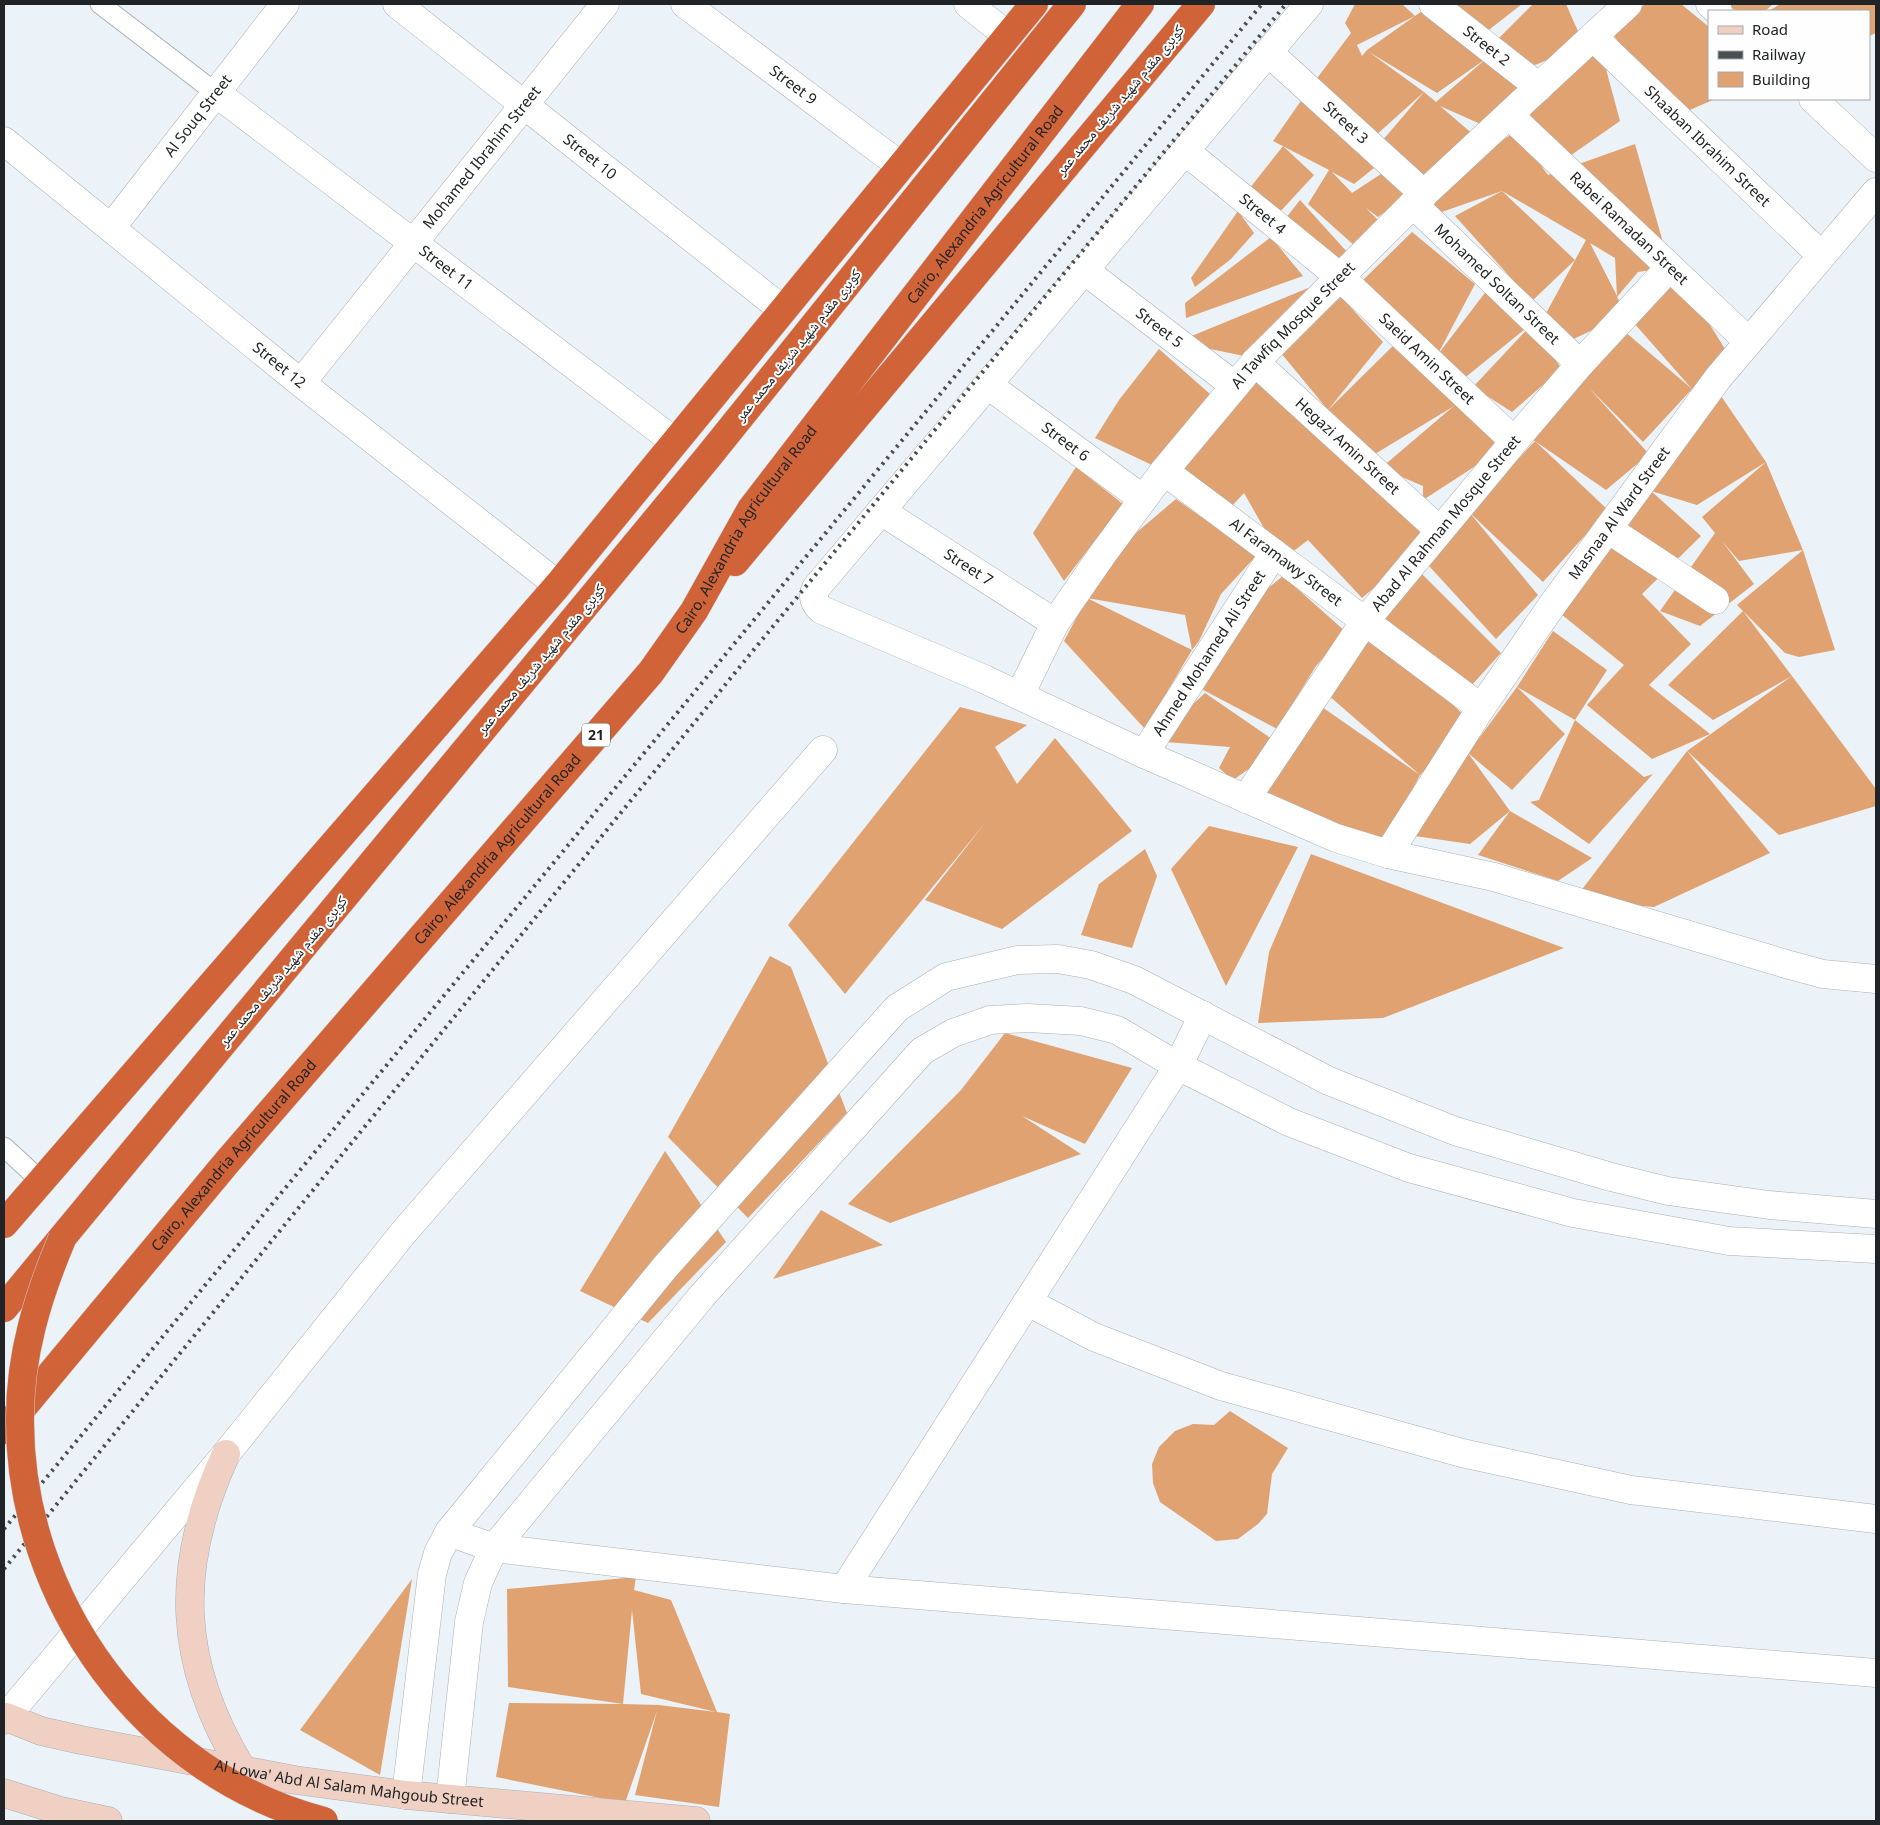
<svg xmlns="http://www.w3.org/2000/svg" width="1880" height="1825" viewBox="0 0 1880 1825" font-family="'Noto Sans','Noto Naskh Arabic',sans-serif">
<rect width="100%" height="100%" fill="#ebf2f8"/>
<g fill="#e0a271" fill-rule="evenodd">
<path d="M 1355,4 L 1402,4 L 1415,16 L 1425,9 L 1525,85 L 1485,126 L 1440,106 L 1475,136 L 1425,177 L 1382,141 L 1424,92 L 1436,102 L 1487,58 L 1437,93 L 1369,52 L 1424,92 L 1375,136 L 1309,89 L 1351,33 L 1345,23 ZM 1415,16 L 1367,50 L 1362,56 L 1357,45 Z"/>
<path d="M 1434,4 L 1522,4 L 1485,33 Z"/>
<path d="M 1533,4 L 1566,4 L 1584,45 L 1535,65 L 1497,40 Z"/>
<path d="M 1645,4 L 1681,4 L 1709,27 L 1709,99 L 1715,99 L 1676,116 L 1611,32 Z"/>
<path d="M 1725,4 L 1773,4 L 1765,11 L 1737,11 Z"/>
<path d="M 1780,4 L 1876,4 L 1876,33 L 1869,36 L 1869,11 L 1769,11 Z"/>
<path d="M 1599,43 L 1620,121 L 1567,158 L 1521,104 Z"/>
<path d="M 1305,95 L 1374,168 L 1354,184 L 1332,172 L 1352,193 L 1384,172 L 1408,195 L 1378,217 L 1366,208 L 1381,223 L 1356,247 L 1308,204 L 1329,170 L 1273,141 Z"/>
<path d="M 1516,131 L 1548,175 L 1635,144 L 1670,267 L 1638,272 L 1617,297 L 1626,314 L 1561,345 L 1544,317 L 1586,240 L 1502,191 L 1436,214 L 1424,194 ZM 1590,243 L 1615,258 L 1617,296 Z"/>
<path d="M 1283,146 L 1314,175 L 1278,214 L 1242,198 Z"/>
<path d="M 1502,191 L 1575,260 L 1532,301 L 1455,216 Z"/>
<path d="M 1300,200 L 1348,253 L 1319,277 L 1271,237 Z"/>
<path d="M 1238,211 L 1254,233 L 1231,259 L 1195,287 L 1191,278 Z"/>
<path d="M 1412,232 L 1475,284 L 1439,352 L 1360,283 Z"/>
<path d="M 1271,237 L 1303,276 L 1186,318 L 1185,303 Z"/>
<path d="M 1680,277 L 1725,349 L 1692,389 L 1643,442 L 1589,388 L 1649,454 L 1606,490 L 1522,432 L 1617,325 L 1692,389 L 1626,314 Z"/>
<path d="M 1494,281 L 1535,321 L 1561,369 L 1512,412 L 1473,387 L 1535,321 L 1462,380 L 1439,353 Z"/>
<path d="M 1313,286 L 1244,356 L 1177,342 Z"/>
<path d="M 1341,297 L 1383,342 L 1328,410 L 1403,336 L 1459,403 L 1375,454 L 1328,410 L 1281,353 Z"/>
<path d="M 1159,349 L 1210,394 L 1154,466 L 1095,438 L 1119,400 Z"/>
<path d="M 1265,371 L 1432,538 L 1362,598 L 1308,540 L 1282,560 L 1244,493 L 1229,509 L 1164,471 Z"/>
<path d="M 1721,396 L 1766,462 L 1803,550 L 1835,650 L 1799,657 L 1785,653 L 1743,611 L 1792,676 L 1713,720 L 1668,685 L 1743,611 L 1737,605 L 1803,550 L 1739,561 L 1722,541 L 1754,584 L 1700,626 L 1660,611 L 1715,533 L 1702,517 L 1766,462 L 1697,505 L 1638,487 Z"/>
<path d="M 1455,405 L 1511,443 L 1423,500 L 1423,486 L 1381,468 Z"/>
<path d="M 1535,441 L 1608,510 L 1543,582 L 1469,512 L 1538,595 L 1496,639 L 1419,555 L 1469,512 Z"/>
<path d="M 1076,467 L 1123,504 L 1064,581 L 1033,533 Z"/>
<path d="M 1650,490 L 1701,536 L 1642,594 L 1691,644 L 1649,685 L 1710,734 L 1652,759 L 1587,705 L 1624,665 L 1561,614 Z"/>
<path d="M 1176,499 L 1256,556 L 1221,594 L 1199,641 L 1192,650 L 1185,615 L 1087,598 L 1130,538 Z"/>
<path d="M 1412,564 L 1501,653 L 1470,687 L 1377,630 Z"/>
<path d="M 1283,576 L 1346,632 L 1316,666 L 1277,729 L 1190,683 L 1233,616 Z"/>
<path d="M 1087,598 L 1192,650 L 1145,729 L 1064,641 Z"/>
<path d="M 1365,621 L 1472,723 L 1420,775 L 1385,843 L 1261,793 L 1319,705 L 1420,775 L 1320,688 Z"/>
<path d="M 1553,631 L 1607,670 L 1575,720 L 1517,687 L 1565,734 L 1512,790 L 1468,753 L 1517,687 Z"/>
<path d="M 1792,676 L 1876,789 L 1876,806 L 1779,835 L 1687,751 Z"/>
<path d="M 1205,693 L 1282,746 L 1233,780 L 1219,768 L 1230,747 L 1153,741 Z"/>
<path d="M 960,707 L 1027,725 L 995,747 L 1017,784 L 1055,738 L 1132,831 L 1002,929 L 925,900 L 985,823 L 845,994 L 788,925 Z"/>
<path d="M 1575,720 L 1644,777 L 1653,774 L 1589,844 L 1530,802 L 1539,800 Z"/>
<path d="M 1687,751 L 1770,853 L 1654,907 L 1574,900 Z"/>
<path d="M 1468,753 L 1510,811 L 1470,844 L 1401,834 Z"/>
<path d="M 1510,811 L 1592,858 L 1558,881 L 1478,855 Z"/>
<path d="M 1209,826 L 1298,847 L 1226,986 L 1171,869 Z"/>
<path d="M 1145,849 L 1157,876 L 1132,948 L 1081,935 L 1099,884 Z"/>
<path d="M 1311,854 L 1564,948 L 1383,1018 L 1258,1023 L 1269,952 Z"/>
<path d="M 770,956 L 791,967 L 847,1113 L 748,1218 L 668,1137 Z"/>
<path d="M 1005,1033 L 1132,1068 L 1085,1144 L 1022,1116 L 1081,1154 L 890,1223 L 848,1204 L 961,1090 Z"/>
<path d="M 665,1151 L 726,1242 L 648,1323 L 580,1291 Z"/>
<path d="M 821,1210 L 883,1245 L 773,1279 Z"/>
<path d="M 1230,1411 L 1288,1448 L 1272,1474 L 1267,1514 L 1258,1524 L 1238,1539 L 1216,1541 L 1160,1502 L 1153,1483 L 1152,1464 L 1159,1447 L 1175,1431 L 1193,1424 L 1214,1425 Z"/>
<path d="M 636,1577 L 634,1590 L 671,1600 L 717,1712 L 730,1714 L 719,1807 L 635,1795 L 657,1711 L 625,1803 L 496,1777 L 509,1703 L 623,1704 L 508,1687 L 507,1589 ZM 632,1610 L 641,1694 L 716,1712 L 659,1705 L 623,1704 Z"/>
<path d="M 412,1579 L 380,1775 L 300,1730 Z"/>
</g>
<g fill="none" stroke-linecap="round" stroke-linejoin="round">
<defs>
<g id="lane">
<path d="M 100,4 L 216,93"/>
<path d="M 4,1147 L 41,1181"/>
</g>
<g id="street">
<path id="s1" d="M 397,4 L 783,310"/>
<path id="s2" d="M 685,4 L 901,166"/>
<path d="M 968,4 L 1008,36"/>
<path d="M 1309,4 L 816,588 C 812,596 814,604 822,610 L 984,679 L 1144,754 L 1336,838 L 1388,854 L 1494,877 L 1786,964 L 1823,974 L 1876,979"/>
<path id="s3" d="M 1433,4 L 1539,87"/>
<path d="M 1710,4 L 1718,11"/>
<path id="s4" d="M 1593,37 L 1821,255"/>
<path id="s5" d="M 1268,52 L 1424,194"/>
<path id="s6" d="M 216,93 L 675,442"/>
<path d="M 1813,99 L 1876,158"/>
<path id="s7" d="M 1509,115 L 1748,341"/>
<path id="s8" d="M 4,141 L 301,383 L 558,585"/>
<path id="s9" d="M 1185,151 L 1340,277 L 1514,441"/>
<path id="s10" d="M 1413,204 L 1580,364"/>
<path id="s11" d="M 111,228 L 285,4"/>
<path id="s12" d="M 1084,270 L 1235,386"/>
<path id="s13" d="M 1255,362 L 1439,530"/>
<path id="s14" d="M 301,383 L 605,4"/>
<path id="s15" d="M 988,385 L 1143,499"/>
<path id="s16" d="M 1164,471 L 1481,708"/>
<path id="s17" d="M 881,511 L 1055,623"/>
<path d="M 1608,529 L 1715,600"/>
<path id="s18" d="M 1020,695 L 1055,623 L 1102,555 L 1164,471 L 1255,362 L 1413,204 L 1628,4"/>
<path id="s19" d="M 1144,754 L 1274,553"/>
<path id="s20" d="M 1246,799 L 1365,621 L 1522,432 L 1580,364 L 1670,267"/>
<path id="s21" d="M 1388,854 L 1481,708 L 1553,604 L 1718,378 L 1876,192"/>
<path d="M 1028,1302 L 1094,1337 L 1221,1386 L 1462,1453 L 1631,1490 L 1876,1519"/>
<path d="M 449,1532 L 494,1548 L 844,1589 L 1876,1673"/>
<path d="M 844,1589 L 1178,1066 L 1203,1015"/>
<path d="M 6,1717 L 226,1454 L 404,1232 L 823,750"/>
<path d="M 406,1795 L 432,1574 L 438,1553 L 449,1532 L 666,1266 L 897,1008 L 946,977 L 1017,960 L 1058,959 L 1091,965 L 1134,980 L 1329,1081 L 1455,1131 L 1611,1177 L 1668,1191 L 1769,1205 L 1876,1214"/>
<path d="M 450,1799 L 469,1622 L 478,1583 L 494,1548 L 702,1296 L 922,1051 L 953,1033 L 990,1020 L 1028,1018 L 1081,1021 L 1117,1030 L 1178,1066 L 1289,1122 L 1409,1168 L 1573,1213 L 1729,1241 L 1876,1249"/>
</g>
<g id="secondary">
<path d="M 226,1454 C 174,1567 177,1663 242,1769"/>
<path id="s22" d="M 4,1720 L 6,1717 L 41,1731 L 81,1740 L 295,1780 L 406,1795 L 696,1821"/>
<path d="M 4,1793 L 61,1811 L 108,1821"/>
</g>
<g id="highway">
<path d="M 735,562 L 1201,4"/>
<path d="M 4,1224 L 558,585 L 1034,4"/>
<path d="M 4,1308 L 708,457 L 1072,4"/>
<path id="s23" d="M 4,1430 L 228,1161 L 651,672 L 694,611 L 751,509 L 1140,4"/>
</g>
</defs>
<use href="#lane" stroke="#a9b0b6" stroke-width="21"/>
<use href="#street" stroke="#a9b0b6" stroke-width="29"/>
<use href="#secondary" stroke="#a9b0b6" stroke-width="29"/>
<use href="#highway" stroke="#cecfcf" stroke-width="29"/>
<use href="#lane" stroke="#fff" stroke-width="19"/>
<use href="#street" stroke="#fff" stroke-width="28"/>
<use href="#secondary" stroke="#f1d0c4" stroke-width="28"/>
<use href="#highway" stroke="#d16339" stroke-width="28"/>
<g stroke="#4a4e51" stroke-width="4" stroke-dasharray="2.5 5" stroke-linecap="butt">
<path d="M 4,1529 L 1262,4"/>
<path d="M 4,1569 L 756,647 L 1286,4"/>
</g>
<defs>
<path id="highway-bridge" d="M 62,1239 C 38,1296 20,1354 20,1417 C 18,1600 145,1775 324,1821"/>
</defs>
<use href="#highway-bridge" stroke="#cecfcf" stroke-width="29" stroke-linecap="butt"/>
<use href="#highway-bridge" stroke="#d16339" stroke-width="28"/>
</g>
<g text-anchor="middle" stroke-width="4" stroke-linejoin="round" paint-order="stroke">
<rect fill="#fefefe" stroke="#636567" stroke-width="1" x="582" y="723.5" width="28" height="23" rx="4"/>
<g font-size="14" font-weight="bold" fill="#212426">
<text x="596" y="740">21</text>
</g>
<g font-size="15" fill="#212426" stroke="#fefefe">
<text dy="5" stroke="none"><textPath href="#s3" startOffset="68">Street 2</textPath></text>
<text dy="5" stroke="none"><textPath href="#s2" startOffset="135">Street 9</textPath></text>
<text transform="translate(1120 100) rotate(-50)" y="5">كوبرى مقدم شهيد شريف محمد عمر</text>
<text dy="5" stroke="none"><textPath href="#s11" startOffset="142">Al Souq Street</textPath></text>
<text dy="5" stroke="none"><textPath href="#s5" startOffset="105">Street 3</textPath></text>
<text dy="5" stroke="none"><textPath href="#s4" startOffset="158">Shaaban Ibrahim Street</textPath></text>
<text dy="5" stroke="none"><textPath href="#s1" startOffset="246">Street 10</textPath></text>
<text dy="5" stroke="none"><textPath href="#s14" startOffset="289">Mohamed Ibrahim Street</textPath></text>
<text dy="5" stroke="none"><textPath href="#s23" startOffset="1572">Cairo, Alexandria Agricultural Road</textPath></text>
<text dy="5" stroke="none"><textPath href="#s9" startOffset="100">Street 4</textPath></text>
<text dy="5" stroke="none"><textPath href="#s7" startOffset="165">Rabei Ramadan Street</textPath></text>
<text dy="5" stroke="none"><textPath href="#s6" startOffset="289">Street 11</textPath></text>
<text dy="5" stroke="none"><textPath href="#s10" startOffset="116">Mohamed Soltan Street</textPath></text>
<text dy="5" stroke="none"><textPath href="#s18" startOffset="462">Al Tawfiq Mosque Street</textPath></text>
<text dy="5" stroke="none"><textPath href="#s12" startOffset="95">Street 5</textPath></text>
<text transform="translate(798 345) rotate(-51)" y="5">كوبرى مقدم شهيد شريف محمد عمر</text>
<text dy="5" stroke="none"><textPath href="#s9" startOffset="319">Saeid Amin Street</textPath></text>
<text dy="5" stroke="none"><textPath href="#s8" startOffset="355">Street 12</textPath></text>
<text dy="5" stroke="none"><textPath href="#s15" startOffset="96">Street 6</textPath></text>
<text dy="5" stroke="none"><textPath href="#s13" startOffset="125">Hegazi Amin Street</textPath></text>
<text dy="5" stroke="none"><textPath href="#s21" startOffset="412">Masnaa Al Ward Street</textPath></text>
<text dy="5" stroke="none"><textPath href="#s20" startOffset="341">Abad Al Rahman Mosque Street</textPath></text>
<text dy="5" stroke="none"><textPath href="#s23" startOffset="1168">Cairo, Alexandria Agricultural Road</textPath></text>
<text dy="5" stroke="none"><textPath href="#s16" startOffset="152">Al Faramawy Street</textPath></text>
<text dy="5" stroke="none"><textPath href="#s17" startOffset="104">Street 7</textPath></text>
<text dy="5" stroke="none"><textPath href="#s19" startOffset="120">Ahmed Mohamed Ali Street</textPath></text>
<text transform="translate(541 659) rotate(-50)" y="5">كوبرى مقدم شهيد شريف محمد عمر</text>
<text dy="5" stroke="none"><textPath href="#s23" startOffset="762">Cairo, Alexandria Agricultural Road</textPath></text>
<text transform="translate(283 971) rotate(-50)" y="5">كوبرى مقدم شهيد شريف محمد عمر</text>
<text dy="5" stroke="none"><textPath href="#s23" startOffset="358">Cairo, Alexandria Agricultural Road</textPath></text>
<text dy="5" stroke="none"><textPath href="#s22" startOffset="354">Al Lowa' Abd Al Salam Mahgoub Street</textPath></text>
</g>
</g>
<rect width="1880" height="1825" fill="none" stroke="#212426" stroke-width="10"/>
<rect x="1708" y="10" width="162" height="90" fill="#fefefe" stroke="#a6a7a8"/>
<rect x="1718" y="26" width="25" height="8" fill="#f1d0c4" stroke="#a6a7a8"/>
<text x="1752" y="35" font-size="15" fill="#212426">Road</text>
<rect x="1718" y="51" width="25" height="8" fill="#4a4e51" stroke="#a6a7a8"/>
<text x="1752" y="60" font-size="15" fill="#212426">Railway</text>
<rect x="1718" y="72" width="25" height="15" fill="#e0a271" stroke="#a6a7a8"/>
<text x="1752" y="85" font-size="15" fill="#212426">Building</text>
</svg>
